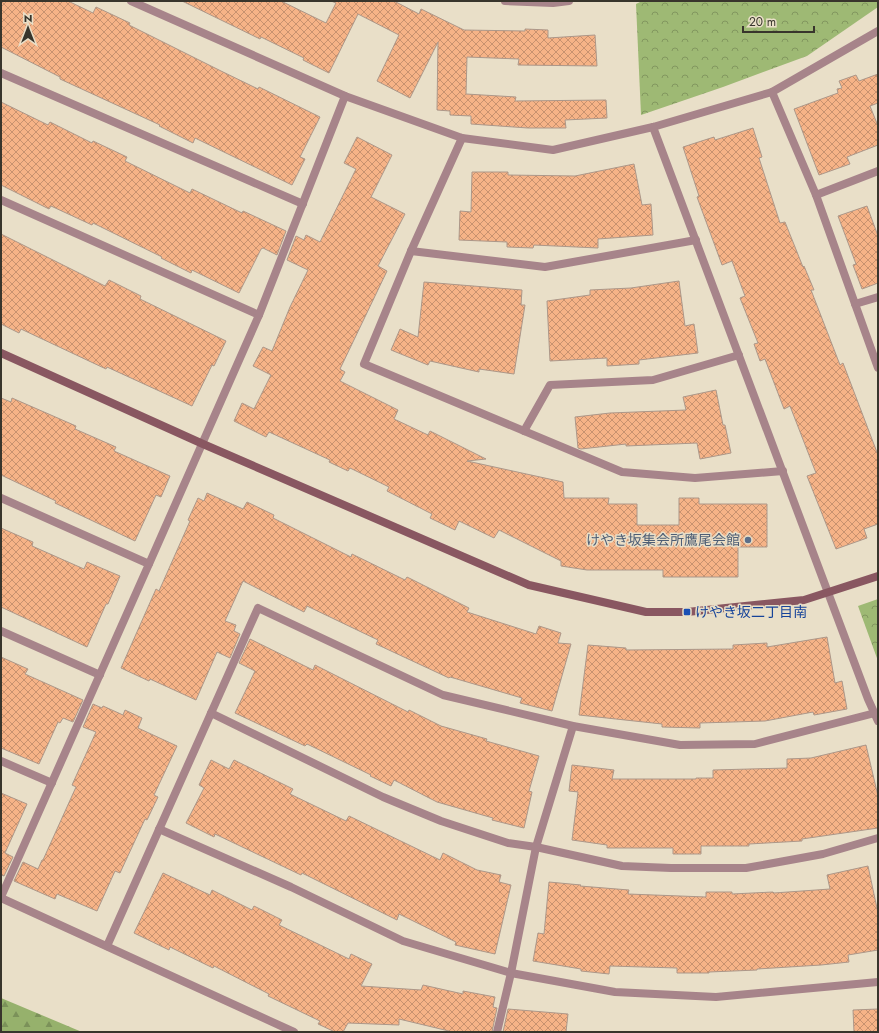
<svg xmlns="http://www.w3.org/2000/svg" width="879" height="1033" viewBox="0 0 879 1033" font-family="Jost,'Noto Sans JP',sans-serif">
<defs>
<pattern id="forest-firs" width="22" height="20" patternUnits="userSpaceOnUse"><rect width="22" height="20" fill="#96b16c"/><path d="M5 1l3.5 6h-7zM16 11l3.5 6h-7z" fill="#7b9159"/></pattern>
<pattern id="park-crowns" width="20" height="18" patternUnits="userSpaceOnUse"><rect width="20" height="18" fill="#9eb974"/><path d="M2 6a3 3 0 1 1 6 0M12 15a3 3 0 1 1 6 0" fill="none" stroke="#82975f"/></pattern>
<pattern id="building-cross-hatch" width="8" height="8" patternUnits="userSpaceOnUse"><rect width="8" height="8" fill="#f6b387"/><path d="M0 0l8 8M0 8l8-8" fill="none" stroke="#c8926f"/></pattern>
</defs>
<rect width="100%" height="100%" fill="#e9dfc8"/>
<path fill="url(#forest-firs)" d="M 1,998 L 82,1032 L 1,1032 Z"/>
<g fill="url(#park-crowns)">
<path d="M 642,1 L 878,1 L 878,7 L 807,56 L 723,87 L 641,115 L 636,4 Z"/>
<path d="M 878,599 L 878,661 L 858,606 Z"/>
</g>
<g fill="url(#building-cross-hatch)" stroke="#ac9789">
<path d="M 1,1 L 68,1 L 93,13 L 96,7 L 130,23 L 129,25 L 221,71 L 258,89 L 259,87 L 320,117 L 300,157 L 305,159 L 292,185 L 195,138 L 193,143 L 159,126 L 160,125 L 60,79 L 60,77 L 1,47 Z"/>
<path d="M 182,1 L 281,1 L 326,23 L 336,3 L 331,1 L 394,1 L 419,14 L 421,9 L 464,30 L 525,31 L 525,29 L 548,30 L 548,38 L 595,35 L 597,66 L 518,65 L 519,59 L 467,57 L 466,94 L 516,97 L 515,101 L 606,100 L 607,118 L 565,120 L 566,128 L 528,128 L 471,124 L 471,116 L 450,115 L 450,111 L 437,110 L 438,42 L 410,98 L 377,81 L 399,35 L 358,14 L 329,73 L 303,60 L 304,58 L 261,37 L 260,39 Z"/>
<path d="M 878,74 L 878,103 L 870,106 L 878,126 L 878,145 L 847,157 L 850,164 L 819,175 L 794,109 L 838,93 L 837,89 L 842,88 L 839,81 L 856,75 L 859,81 Z"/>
<path d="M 1,102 L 48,125 L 50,122 L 92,143 L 93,141 L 127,157 L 125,161 L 190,193 L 192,189 L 242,213 L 243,211 L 286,231 L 277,255 L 263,248 L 261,249 L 239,293 L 192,270 L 191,273 L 161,258 L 162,257 L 93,223 L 92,225 L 51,206 L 49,209 L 1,185 Z"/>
<path d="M 753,128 L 762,157 L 759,158 L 780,223 L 785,222 L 803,267 L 804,266 L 814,290 L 811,290 L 840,365 L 843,363 L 878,455 L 878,524 L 864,529 L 867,538 L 836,549 L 807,476 L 816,473 L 790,406 L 784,409 L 765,359 L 760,361 L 754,344 L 758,343 L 740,298 L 745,296 L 732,261 L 722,265 L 697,197 L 699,196 L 683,147 L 714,137 L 715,140 Z"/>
<path d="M 357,137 L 392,155 L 371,197 L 405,214 L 378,266 L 387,271 L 340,369 L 345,372 L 340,381 L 398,410 L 394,419 L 428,435 L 430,431 L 486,459 L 467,461 L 563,482 L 564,498 L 609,498 L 608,504 L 637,504 L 637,525 L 679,525 L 679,498 L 699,498 L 699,504 L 767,504 L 767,547 L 738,547 L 738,577 L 663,577 L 663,570 L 587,570 L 561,566 L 561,561 L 499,530 L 494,538 L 459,521 L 455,530 L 430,518 L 432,514 L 387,491 L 389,487 L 350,468 L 348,471 L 329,462 L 330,460 L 269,432 L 266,437 L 234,421 L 242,403 L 254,409 L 271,375 L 253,366 L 263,347 L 272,351 L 290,307 L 308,270 L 287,260 L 296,236 L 304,240 L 306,235 L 320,242 L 356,169 L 344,163 Z"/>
<path d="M 634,164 L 642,205 L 651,204 L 653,235 L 598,239 L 598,248 L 534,245 L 533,248 L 507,247 L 507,242 L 459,240 L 460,211 L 471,212 L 472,172 L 508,172 L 508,175 L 575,176 Z"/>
<path d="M 867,206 L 878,236 L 878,283 L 862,289 L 853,265 L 856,264 L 838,216 Z"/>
<path d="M 1,234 L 105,286 L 109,280 L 141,296 L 140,299 L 226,341 L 214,366 L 212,365 L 192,406 L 107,367 L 106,369 L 21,329 L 19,333 L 1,324 Z"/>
<path d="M 679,281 L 685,326 L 694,324 L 698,353 L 639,360 L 639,364 L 607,366 L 607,358 L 550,361 L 547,301 L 590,295 L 590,290 L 631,288 Z"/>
<path d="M 424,282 L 522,290 L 521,305 L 525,305 L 514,374 L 479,369 L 479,372 L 430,361 L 428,365 L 391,350 L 400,329 L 418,337 Z"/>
<path d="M 716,390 L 723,425 L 725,425 L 731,453 L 700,459 L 697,443 L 626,446 L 626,444 L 581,449 L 578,448 L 575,417 L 610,413 L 686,410 L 683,397 Z"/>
<path d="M 1,398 L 11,402 L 12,398 L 76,426 L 75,429 L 116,447 L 114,451 L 170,476 L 161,497 L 156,495 L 135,541 L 55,503 L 56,501 L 1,475 Z"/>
<path d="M 207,493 L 243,509 L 247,502 L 274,515 L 273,518 L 351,557 L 352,554 L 405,580 L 407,577 L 469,608 L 467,612 L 536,634 L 539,626 L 561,633 L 558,643 L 571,644 L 552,711 L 520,703 L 522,698 L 450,677 L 449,678 L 376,644 L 378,640 L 307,606 L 304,612 L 243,581 L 225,621 L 236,625 L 234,631 L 240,634 L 230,658 L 217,652 L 196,700 L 150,679 L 149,681 L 121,668 L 156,589 L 159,591 L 190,521 L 188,520 L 198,498 L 204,501 Z"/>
<path d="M 1,528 L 33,542 L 32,546 L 84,569 L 87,562 L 120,576 L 108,604 L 106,604 L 87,647 L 1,607 Z"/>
<path d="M 827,637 L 835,683 L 842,681 L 847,709 L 814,715 L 813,712 L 765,721 L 700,723 L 700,728 L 662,727 L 662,724 L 579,715 L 588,645 L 626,648 L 626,650 L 733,649 L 733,645 L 767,643 L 767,647 Z"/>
<path d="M 250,639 L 313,670 L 315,665 L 408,712 L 409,710 L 441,726 L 487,739 L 486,741 L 539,756 L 529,791 L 532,792 L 524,828 L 492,820 L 493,818 L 437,802 L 394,780 L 391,786 L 370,776 L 371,775 L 307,744 L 305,746 L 235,713 L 255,671 L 239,663 Z"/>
<path d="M 1,657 L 28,669 L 25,674 L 83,700 L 73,722 L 63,718 L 60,723 L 58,722 L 39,764 L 1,748 Z"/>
<path d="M 93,704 L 102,708 L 103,706 L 123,715 L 125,710 L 142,718 L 138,728 L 177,746 L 154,795 L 158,797 L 147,820 L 145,819 L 120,873 L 115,871 L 97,911 L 57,894 L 55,899 L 14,881 L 23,862 L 38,869 L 42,860 L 43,860 L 76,787 L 72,785 L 96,732 L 83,727 Z"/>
<path d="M 866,745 L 878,796 L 878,828 L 802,839 L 802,841 L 749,844 L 749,846 L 701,846 L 701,854 L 673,854 L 673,848 L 607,848 L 607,845 L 572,840 L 578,792 L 569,791 L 572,765 L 614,770 L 612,779 L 696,779 L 696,778 L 713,778 L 713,770 L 787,768 L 787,759 L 811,758 Z"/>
<path d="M 211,760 L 229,769 L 234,760 L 293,789 L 290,794 L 346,821 L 349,816 L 440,860 L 443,853 L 477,870 L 501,875 L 499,882 L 511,885 L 495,954 L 455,945 L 456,942 L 399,914 L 397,920 L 302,873 L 301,875 L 215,834 L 214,837 L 186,823 L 204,788 L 199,785 Z"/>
<path d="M 1,793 L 27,804 L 5,853 L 13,857 L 4,876 L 1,875 Z"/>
<path d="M 868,866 L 878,913 L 878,950 L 848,955 L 849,962 L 821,965 L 757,969 L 757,970 L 709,972 L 709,973 L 677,973 L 677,968 L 610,966 L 609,974 L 581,971 L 581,969 L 533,961 L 538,933 L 544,934 L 549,882 L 581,885 L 580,886 L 629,890 L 628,894 L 706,897 L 706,892 L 732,892 L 732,894 L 773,892 L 774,893 L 830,889 L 827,875 Z"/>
<path d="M 163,873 L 210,895 L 212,890 L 252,910 L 254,906 L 282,920 L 279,925 L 349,959 L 351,954 L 372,964 L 361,986 L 421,990 L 423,985 L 463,994 L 463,991 L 495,997 L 493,1007 L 497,1008 L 492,1032 L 453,1032 L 399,1019 L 399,1025 L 348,1023 L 343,1032 L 335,1032 L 318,1024 L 320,1021 L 268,996 L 269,994 L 214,966 L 213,968 L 170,947 L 169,950 L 134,933 Z"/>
<path d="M 508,1009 L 568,1014 L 566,1032 L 503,1032 Z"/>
<path d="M 878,1009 L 878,1032 L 854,1032 L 853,1010 Z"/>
</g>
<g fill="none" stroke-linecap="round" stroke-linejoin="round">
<g stroke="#a7848a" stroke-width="8">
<path d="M 131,1 L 345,96 L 462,138 L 553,150 L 653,127 L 772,92 L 878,31"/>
<path d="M 505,1 L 553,3 L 569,1"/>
<path d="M 1,73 L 303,204"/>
<path d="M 772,92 L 816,195 L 878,368"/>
<path d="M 653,127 L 868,699 L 878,721"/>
<path d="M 462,138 L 411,251 L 364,364 L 622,472 L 695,478 L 783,471"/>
<path d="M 816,195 L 878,171"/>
<path d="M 1,200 L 259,315"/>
<path d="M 411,251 L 545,267 L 696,240"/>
<path d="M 855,304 L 878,297"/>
<path d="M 524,431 L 550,385 L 653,380 L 739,355"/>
<path d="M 1,498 L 149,564 L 1,897"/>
<path d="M 149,564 L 259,315 L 345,96"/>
<path d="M 1,631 L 100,675"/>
<path d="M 211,713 L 383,797 L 441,821 L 508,843 L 536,847 L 622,866 L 671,868 L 746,868 L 823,854 L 878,838"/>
<path d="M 1,761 L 52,783"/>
<path d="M 159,829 L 291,887 L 403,941 L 511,973 L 536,847 L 573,726"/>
<path d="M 1,898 L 294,1032"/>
<path d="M 107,946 L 258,608 L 443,695 L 573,726 L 680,745 L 755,744 L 875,713"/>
<path d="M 497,1032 L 511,973 L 615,992 L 716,997 L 878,982"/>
</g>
<path stroke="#895761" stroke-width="8" d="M 1,353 L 203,444 L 529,585 L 646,612 L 687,612 L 804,600 L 878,576"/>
</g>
<circle fill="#5c6f8a" stroke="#e9dfc8" stroke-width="1.5" cx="748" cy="540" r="4"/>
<rect fill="#1a4fb4" stroke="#e9dfc8" stroke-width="1.5" x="683" y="608" width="8" height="8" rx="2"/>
<g text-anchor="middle" stroke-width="3" stroke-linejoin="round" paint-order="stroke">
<g font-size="14" fill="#4e5e75" stroke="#e9dfc8" text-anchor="end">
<text x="740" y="545">けやき坂集会所鷹尾会館</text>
</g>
<g font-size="14" fill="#164399" stroke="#e9dfc8" text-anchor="start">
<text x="695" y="617">けやき坂二丁目南</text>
</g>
</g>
<rect width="879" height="1033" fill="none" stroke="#38352c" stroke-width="4"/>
<g transform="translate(28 28)" stroke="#e9dfc8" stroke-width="3" paint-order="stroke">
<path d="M0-3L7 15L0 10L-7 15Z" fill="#38352c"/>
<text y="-6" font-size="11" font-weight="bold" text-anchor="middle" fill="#38352c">N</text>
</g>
<path d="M743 26v6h71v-6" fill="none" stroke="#38352c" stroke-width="2"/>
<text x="749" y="26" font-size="12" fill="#38352c" stroke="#e9dfc8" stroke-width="3" paint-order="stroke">20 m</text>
</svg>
